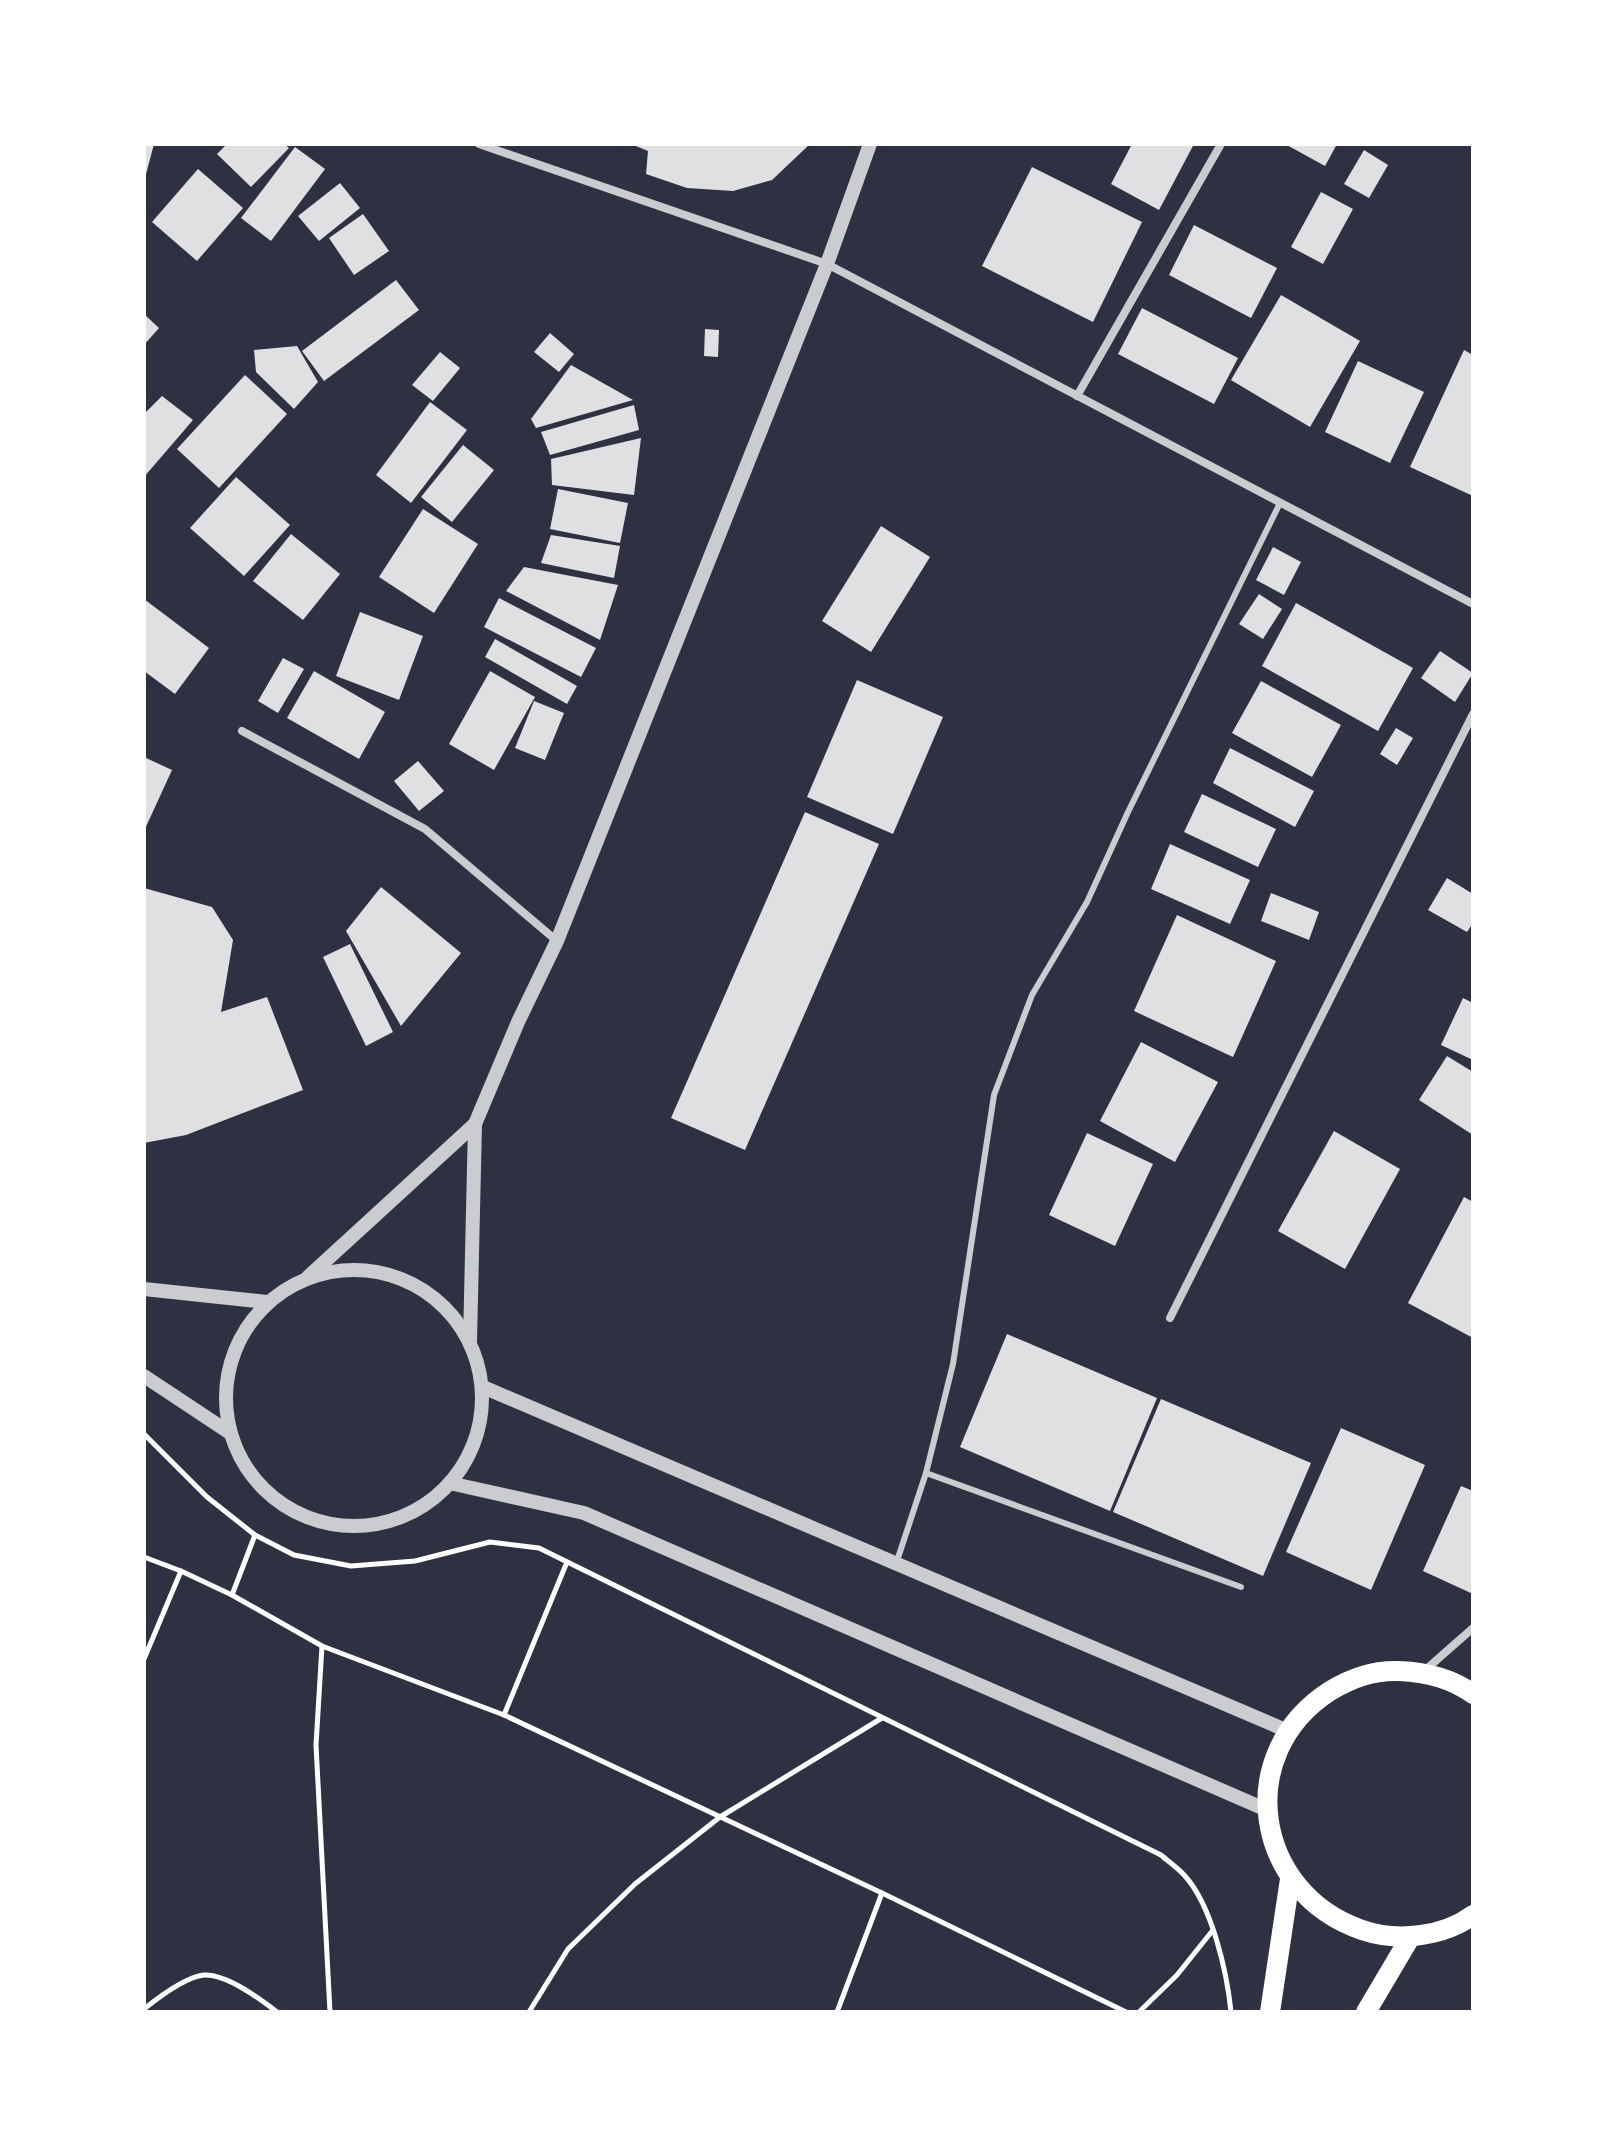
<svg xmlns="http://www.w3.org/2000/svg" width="1617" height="2156" viewBox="0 0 1617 2156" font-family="'Titillium Web',sans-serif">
<rect width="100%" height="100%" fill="#2d3142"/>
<g fill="#e0e0e3">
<path d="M 144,144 L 154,144 L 145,178 L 144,178 Z"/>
<path d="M 227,144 L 284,144 L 289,148 L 251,187 L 217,154 Z"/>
<path d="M 631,144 L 810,144 L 772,180 L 733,191 L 687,188 L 646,174 L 648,151 Z"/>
<path d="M 1132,144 L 1194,144 L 1159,210 L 1111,184 Z"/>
<path d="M 1285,144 L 1337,144 L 1325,166 Z"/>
<path d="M 295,147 L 325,169 L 271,241 L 241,218 Z"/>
<path d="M 1364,150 L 1388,165 L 1369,198 L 1344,184 Z"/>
<path d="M 1032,167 L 1142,222 L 1093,322 L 982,266 Z"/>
<path d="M 198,169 L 243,208 L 197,261 L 152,222 Z"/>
<path d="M 340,183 L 360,208 L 319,241 L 298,216 Z"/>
<path d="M 1321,192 L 1353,209 L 1323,264 L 1291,247 Z"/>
<path d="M 363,214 L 389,251 L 354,275 L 329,238 Z"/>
<path d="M 1194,225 L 1277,268 L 1251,318 L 1169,275 Z"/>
<path d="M 396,280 L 419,310 L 324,381 L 302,351 Z"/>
<path d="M 1281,295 L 1360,341 L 1310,427 L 1231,380 Z"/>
<path d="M 1142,308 L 1238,358 L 1214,404 L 1118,354 Z"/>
<path d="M 144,314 L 159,328 L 144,345 Z"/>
<path d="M 705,329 L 719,330 L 718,357 L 704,356 Z"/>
<path d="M 550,333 L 574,354 L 559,372 L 534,352 Z"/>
<path d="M 297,346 L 318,382 L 294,409 L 256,372 L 254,350 Z"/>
<path d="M 1464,350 L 1473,355 L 1473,496 L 1410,467 Z"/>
<path d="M 440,352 L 460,368 L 433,401 L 412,385 Z"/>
<path d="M 1358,361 L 1424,392 L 1390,463 L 1325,432 Z"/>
<path d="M 571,365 L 633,400 L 536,428 L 531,419 Z"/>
<path d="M 245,375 L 287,414 L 219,488 L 177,449 Z"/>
<path d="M 162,396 L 193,420 L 144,477 L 144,414 Z"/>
<path d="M 430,402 L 467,430 L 411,503 L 376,475 Z"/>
<path d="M 634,405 L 639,430 L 550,455 L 541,432 Z"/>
<path d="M 641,438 L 634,495 L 552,485 L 551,459 Z"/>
<path d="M 463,445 L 494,470 L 452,522 L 421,497 Z"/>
<path d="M 236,477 L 290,525 L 244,576 L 190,528 Z"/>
<path d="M 558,489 L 628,503 L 620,543 L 550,529 Z"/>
<path d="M 423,509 L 478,544 L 434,613 L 379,577 Z"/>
<path d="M 881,526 L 930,557 L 871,652 L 822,621 Z"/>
<path d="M 291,534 L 340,574 L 303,620 L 253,581 Z"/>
<path d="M 551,535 L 620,546 L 614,578 L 541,563 Z"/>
<path d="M 1273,547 L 1301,562 L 1284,595 L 1256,580 Z"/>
<path d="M 524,567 L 618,585 L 600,640 L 506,591 Z"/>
<path d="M 1259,594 L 1282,609 L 1263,639 L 1239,624 Z"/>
<path d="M 499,598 L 596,648 L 581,677 L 484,627 Z"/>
<path d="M 144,599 L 209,648 L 175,694 L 144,671 Z"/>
<path d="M 1296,603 L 1413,668 L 1378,731 L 1262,666 Z"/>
<path d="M 360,612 L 423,636 L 399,700 L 336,676 Z"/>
<path d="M 495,639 L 577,686 L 567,704 L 485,657 Z"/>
<path d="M 1440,651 L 1473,673 L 1455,702 L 1421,678 Z"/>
<path d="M 283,658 L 304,669 L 278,713 L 258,701 Z"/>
<path d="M 314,671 L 385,712 L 359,759 L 287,718 Z"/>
<path d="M 490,671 L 535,697 L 494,770 L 449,744 Z"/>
<path d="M 857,680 L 943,717 L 893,834 L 807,797 Z"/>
<path d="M 1261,681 L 1341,725 L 1312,777 L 1232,733 Z"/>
<path d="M 534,701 L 564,713 L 545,760 L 515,748 Z"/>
<path d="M 1396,728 L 1413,738 L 1397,765 L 1380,754 Z"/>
<path d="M 1230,748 L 1314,791 L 1295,827 L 1213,783 Z"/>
<path d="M 144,757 L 172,770 L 144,831 Z"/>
<path d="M 418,761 L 444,791 L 419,811 L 394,781 Z"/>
<path d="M 1202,794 L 1276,829 L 1258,867 L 1184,832 Z"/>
<path d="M 805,812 L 879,844 L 745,1150 L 671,1118 Z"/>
<path d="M 1170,844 L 1250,880 L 1230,924 L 1151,889 Z"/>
<path d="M 1447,878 L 1473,894 L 1473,923 L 1467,932 L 1428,910 Z"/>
<path d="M 381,887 L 461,953 L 401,1026 L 346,931 Z"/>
<path d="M 144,888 L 212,907 L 233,940 L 221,1012 L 267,997 L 303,1090 L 186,1135 L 144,1143 Z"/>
<path d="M 1271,893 L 1319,912 L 1309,940 L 1261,921 Z"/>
<path d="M 1177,915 L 1276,961 L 1233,1057 L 1134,1011 Z"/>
<path d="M 350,944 L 393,1032 L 366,1046 L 323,957 Z"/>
<path d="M 1463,998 L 1473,1003 L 1473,1060 L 1441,1045 Z"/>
<path d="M 1141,1042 L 1218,1082 L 1175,1162 L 1100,1121 Z"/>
<path d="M 1447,1056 L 1473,1072 L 1473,1135 L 1419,1100 Z"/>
<path d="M 1334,1131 L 1400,1169 L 1345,1269 L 1278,1231 Z"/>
<path d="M 1087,1133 L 1153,1164 L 1115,1246 L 1049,1215 Z"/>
<path d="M 1464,1197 L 1473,1202 L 1473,1338 L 1408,1303 Z"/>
<path d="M 1007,1334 L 1157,1398 L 1110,1511 L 960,1447 Z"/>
<path d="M 1161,1399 L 1311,1463 L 1263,1576 L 1113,1512 Z"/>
<path d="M 1341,1428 L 1425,1465 L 1371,1590 L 1286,1552 Z"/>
<path d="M 1461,1486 L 1473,1491 L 1473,1594 L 1423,1571 Z"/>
</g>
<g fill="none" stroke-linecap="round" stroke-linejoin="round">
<g stroke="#fff" stroke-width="5">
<path d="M 144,1434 L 207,1497 L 255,1535 L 294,1555 L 351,1566 L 415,1561 L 490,1542 L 539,1548 L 1161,1855 C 1169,1862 1178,1868 1185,1876 C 1212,1906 1227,1972 1231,2012"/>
<path d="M 144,1557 L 181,1571 L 232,1595 L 322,1646 L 504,1715 L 882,1893 L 1126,2012"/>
<path d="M 232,1595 L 255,1535"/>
<path d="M 322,1646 L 316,1745 L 330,2012"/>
<path d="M 144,1659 L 181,1571"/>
<path d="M 504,1715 L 567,1562"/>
<path d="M 144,2009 C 159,1997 185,1977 204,1975 C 227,1974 260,1999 277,2012"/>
<path d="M 529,2012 L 568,1949 L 635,1884 L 720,1817 L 882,1718"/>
<path d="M 837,2012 L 882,1893"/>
<path d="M 1139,2012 L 1177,1975 L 1213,1930"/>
</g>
<g stroke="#caccd0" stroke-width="6">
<path d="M 926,1473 L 1241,1587"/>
<path d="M 896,1564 L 926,1473 L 953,1364 L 994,1095 L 1032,995 L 1087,902 L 1128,812 L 1280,503"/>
</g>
<g stroke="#caccd0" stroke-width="8">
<path d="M 479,144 L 827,264 L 1473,604"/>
<path d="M 1077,396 L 1221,144"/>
<path d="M 242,731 L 425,829 L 557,941"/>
<path d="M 1170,1318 L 1473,714"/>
<path d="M 1423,1672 L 1473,1628"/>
</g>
<g stroke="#caccd0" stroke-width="14">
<circle cx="354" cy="1398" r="128"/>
<path d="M 308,1277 L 475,1124"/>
<path d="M 144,1289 L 267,1302"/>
<path d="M 470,1341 L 475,1124 L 518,1022 L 557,941 L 827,264 L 870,144"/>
<path d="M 144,1376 L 230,1433"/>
<path d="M 483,1387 L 1288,1731"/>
<path d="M 454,1484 L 584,1513 L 1267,1810"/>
</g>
<g stroke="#fff" stroke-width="20">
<path d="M 1473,1694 C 1451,1678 1425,1672 1399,1671 C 1374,1670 1351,1678 1330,1691 C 1232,1754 1254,1893 1362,1930 C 1397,1942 1443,1937 1473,1915"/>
<path d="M 1270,2012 L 1290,1879"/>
<path d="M 1366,2012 L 1411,1936"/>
</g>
</g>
<rect width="1617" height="2156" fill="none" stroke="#ffffff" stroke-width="292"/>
</svg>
